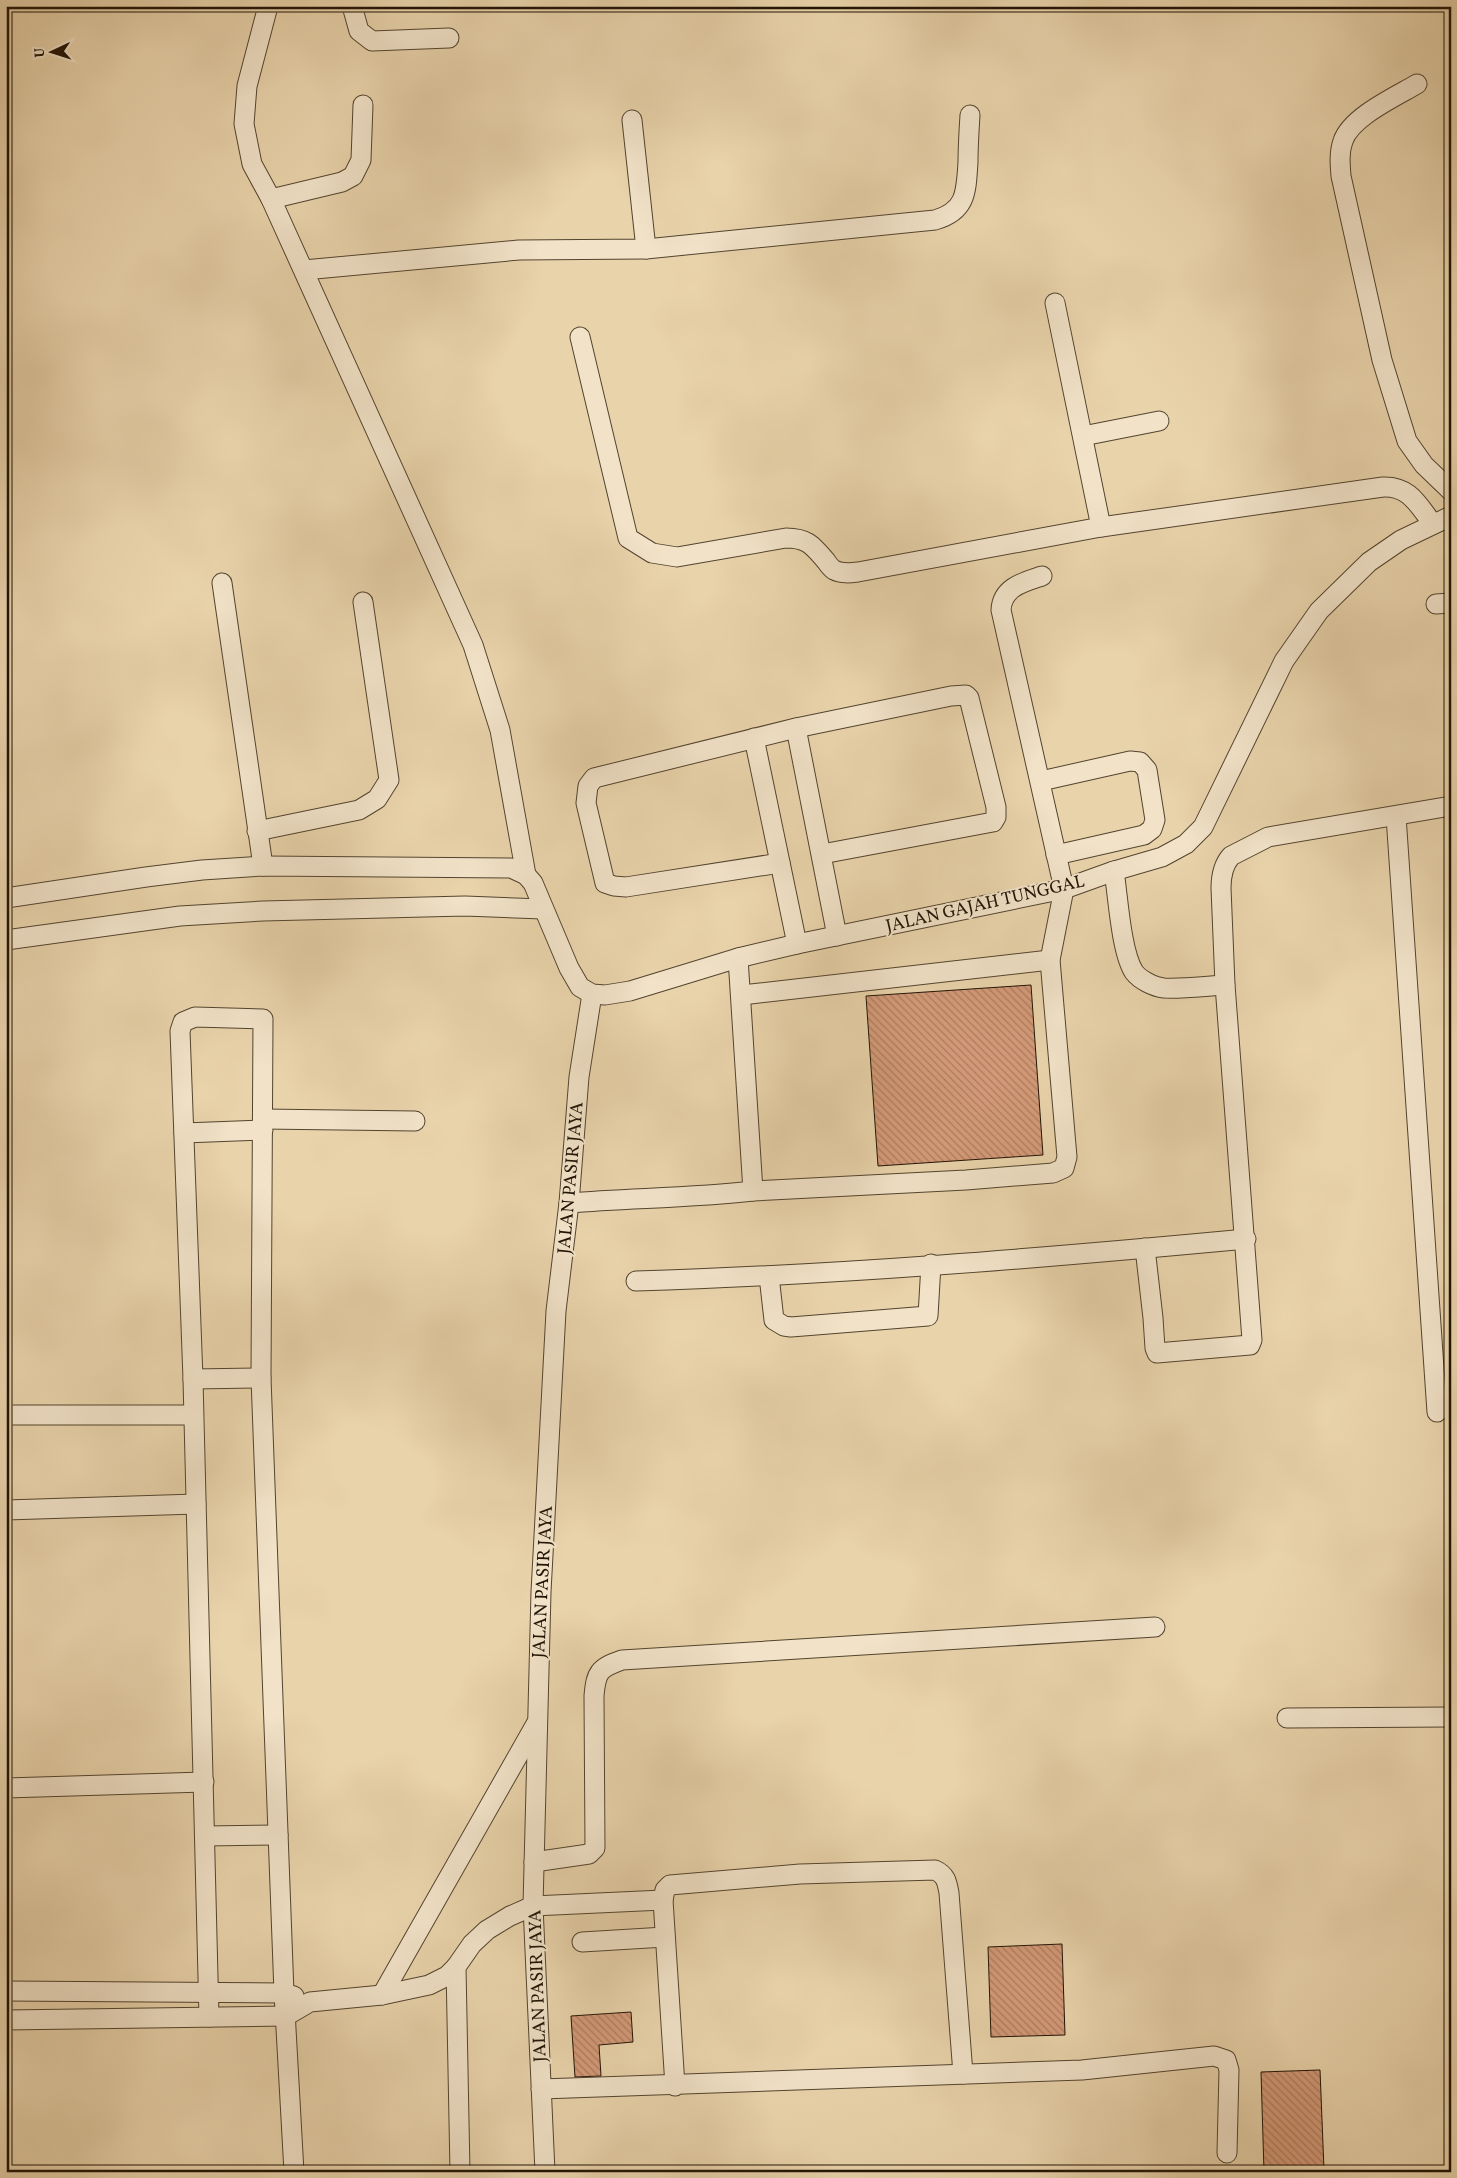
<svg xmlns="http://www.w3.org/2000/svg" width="1457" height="2178" viewBox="0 0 1457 2178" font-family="Vollkorn,serif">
<defs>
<pattern id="building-back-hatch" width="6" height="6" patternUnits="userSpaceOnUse" patternTransform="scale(1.25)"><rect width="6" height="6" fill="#d49a78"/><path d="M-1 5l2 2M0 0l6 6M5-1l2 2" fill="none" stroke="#ac7c60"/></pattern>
</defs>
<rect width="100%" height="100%" fill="#e9d3ab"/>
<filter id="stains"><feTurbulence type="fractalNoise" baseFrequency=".004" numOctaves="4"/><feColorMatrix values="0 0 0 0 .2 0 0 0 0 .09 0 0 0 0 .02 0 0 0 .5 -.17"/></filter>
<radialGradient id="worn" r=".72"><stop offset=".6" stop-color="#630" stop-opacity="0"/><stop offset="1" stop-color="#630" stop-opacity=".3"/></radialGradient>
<g fill="url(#building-back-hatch)" stroke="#211406">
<path d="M 1031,985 L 1043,1155 L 878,1166 L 866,996 Z"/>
<path d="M 1062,1944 L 1065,2035 L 991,2037 L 988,1947 Z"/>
<path d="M 631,2012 L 633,2042 L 599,2045 L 601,2076 L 575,2077 L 571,2016 Z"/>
<path d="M 1320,2070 L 1324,2170 L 1264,2172 L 1261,2072 Z"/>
</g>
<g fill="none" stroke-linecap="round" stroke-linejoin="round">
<defs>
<g id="minor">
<path d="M 268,6 L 247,86 L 244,124 L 252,164 L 271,199 L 473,645 L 500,730 L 526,875"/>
<path d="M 352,6 L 359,31 L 372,41 L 449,38"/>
<path d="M 1417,84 C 1395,97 1351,117 1343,141 C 1339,152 1340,164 1341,176 L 1382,360 L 1407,441 L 1424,465 L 1451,491"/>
<path d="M 632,120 L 646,249"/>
<path d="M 271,199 L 342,182 L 353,176 L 361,160 L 363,105"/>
<path d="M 304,270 L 519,250 L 646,249 L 935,220 C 967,211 966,191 968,162 C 968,147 969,131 970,115"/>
<path d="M 1055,303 L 1101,527"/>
<path d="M 580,337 L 628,538 L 652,553 L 677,557 L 786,538 C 808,538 813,546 826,561 C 828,564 831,568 834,570 C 842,574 850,573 858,572 L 1101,527 L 1383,487 C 1410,486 1418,505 1433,524"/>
<path d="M 1083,436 L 1159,421"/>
<path d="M 222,583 L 263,866"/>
<path d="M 1436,604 L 1451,603"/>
<path d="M 796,728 L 837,936"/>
<path d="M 754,738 L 797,944"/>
<path d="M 1041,781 L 1130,761 L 1140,762 L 1147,770 L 1155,820 L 1152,829 L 1144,835 L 1056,855"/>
<path d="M 1396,816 L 1437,1412"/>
<path d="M 257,831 L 359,810 L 377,799 L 389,780 L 363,602"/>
<path d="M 780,863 L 626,887 L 614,886 L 605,883 L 586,803 L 588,786 L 594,778 L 796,728 L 951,696 L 966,695 L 969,698 L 996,807 L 996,817 L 993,822 L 822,854"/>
<path d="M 1114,871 C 1118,896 1121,952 1134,972 C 1140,980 1154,987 1164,988 C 1184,989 1205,986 1225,985"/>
<path d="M 6,898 L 146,877 L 202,870 L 263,866 L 511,868 L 526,875 L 533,883 L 569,968 L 580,987 L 592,994 L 605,995 L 630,991 L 738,958 L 797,944 L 1064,889 L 1114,871 L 1162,857 L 1186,844 L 1203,827 L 1284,661 L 1319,611 L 1369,562 L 1401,540 L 1451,516"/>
<path d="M 6,940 L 180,916 L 263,911 L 465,906 L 543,909"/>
<path d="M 742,995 L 1050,960"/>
<path d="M 263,1119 L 415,1121"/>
<path d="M 184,1133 L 263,1130"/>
<path d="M 753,1191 L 966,1180 L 1053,1173 L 1064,1168 L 1067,1157 L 1050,960 L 1064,889 L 1001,610 C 1002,587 1024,582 1042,576"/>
<path d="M 569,1203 C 630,1198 692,1198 753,1191 L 738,958"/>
<path d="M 1145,1248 L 1153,1318 L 1155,1348 L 1157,1353 L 1250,1345 L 1252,1340 L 1225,985 L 1221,888 C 1221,876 1223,865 1231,856 L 1268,837 L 1451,806"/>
<path d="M 769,1276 L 774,1320 L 784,1326 L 791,1327 L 928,1316 L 931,1264"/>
<path d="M 636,1281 C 839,1275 1043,1258 1246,1239"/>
<path d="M 193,1379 L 261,1378"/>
<path d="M 6,1415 L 192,1415"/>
<path d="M 6,1510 L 196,1504"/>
<path d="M 1287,1718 L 1451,1717"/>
<path d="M 6,1788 L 204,1782"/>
<path d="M 206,1836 L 278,1835"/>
<path d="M 534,1862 L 589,1854 L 595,1848 L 594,1696 C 596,1672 599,1668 622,1660 L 1155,1627"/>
<path d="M 663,1900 L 665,1890 L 670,1885 L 800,1874 L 935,1870 C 946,1875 947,1882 949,1893 L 963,2074"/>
<path d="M 582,1942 L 665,1937"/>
<path d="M 6,1991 L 284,1993 L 294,1996"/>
<path d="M 382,1995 L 536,1724"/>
<path d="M 209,2017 L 193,1379 L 180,1031 L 183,1022 L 195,1017 L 263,1019 L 261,1378 L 284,1993 L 294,2172"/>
<path d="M 6,2020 L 286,2016 L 310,2002 L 382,1995 L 429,1985 L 447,1976 L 456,1967"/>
<path d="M 541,2089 L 1082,2070 L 1214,2056 L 1226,2060 L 1229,2070 L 1227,2153"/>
<path d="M 460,2172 L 456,1967 L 472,1944 L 487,1930 L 510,1916 L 533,1906 L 663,1900 L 675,2086"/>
<path d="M 545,2172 L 533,1906 L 541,1592 L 556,1311 L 569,1203 L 579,1077 L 592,994"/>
</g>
</defs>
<use href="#minor" stroke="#53442f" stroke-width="21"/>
<use href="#minor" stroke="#f1e2c8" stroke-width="19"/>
</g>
<g text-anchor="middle" stroke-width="4" stroke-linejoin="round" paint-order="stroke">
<g font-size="18" fill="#211406" stroke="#f1e2c8">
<text transform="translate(985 903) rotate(-13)" y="6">JALAN GAJAH TUNGGAL</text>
<text transform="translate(570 1178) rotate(-85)" y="6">JALAN PASIR JAYA</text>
<text transform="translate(542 1582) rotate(-87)" y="6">JALAN PASIR JAYA</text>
<text transform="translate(537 1986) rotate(-92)" y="6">JALAN PASIR JAYA</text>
</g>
</g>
<rect width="1457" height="2178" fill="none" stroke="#e9d3ab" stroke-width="25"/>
<rect x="8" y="8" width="1442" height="2163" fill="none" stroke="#211406" stroke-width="2.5"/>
<rect x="12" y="12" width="1432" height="2153" fill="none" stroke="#211406"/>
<g transform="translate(52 52) rotate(266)" stroke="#f1e2c8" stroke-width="4" paint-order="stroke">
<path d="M0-4L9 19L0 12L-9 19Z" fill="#211406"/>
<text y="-8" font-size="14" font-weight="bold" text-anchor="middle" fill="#211406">U</text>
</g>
<rect width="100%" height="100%" filter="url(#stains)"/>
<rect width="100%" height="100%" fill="url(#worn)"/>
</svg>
